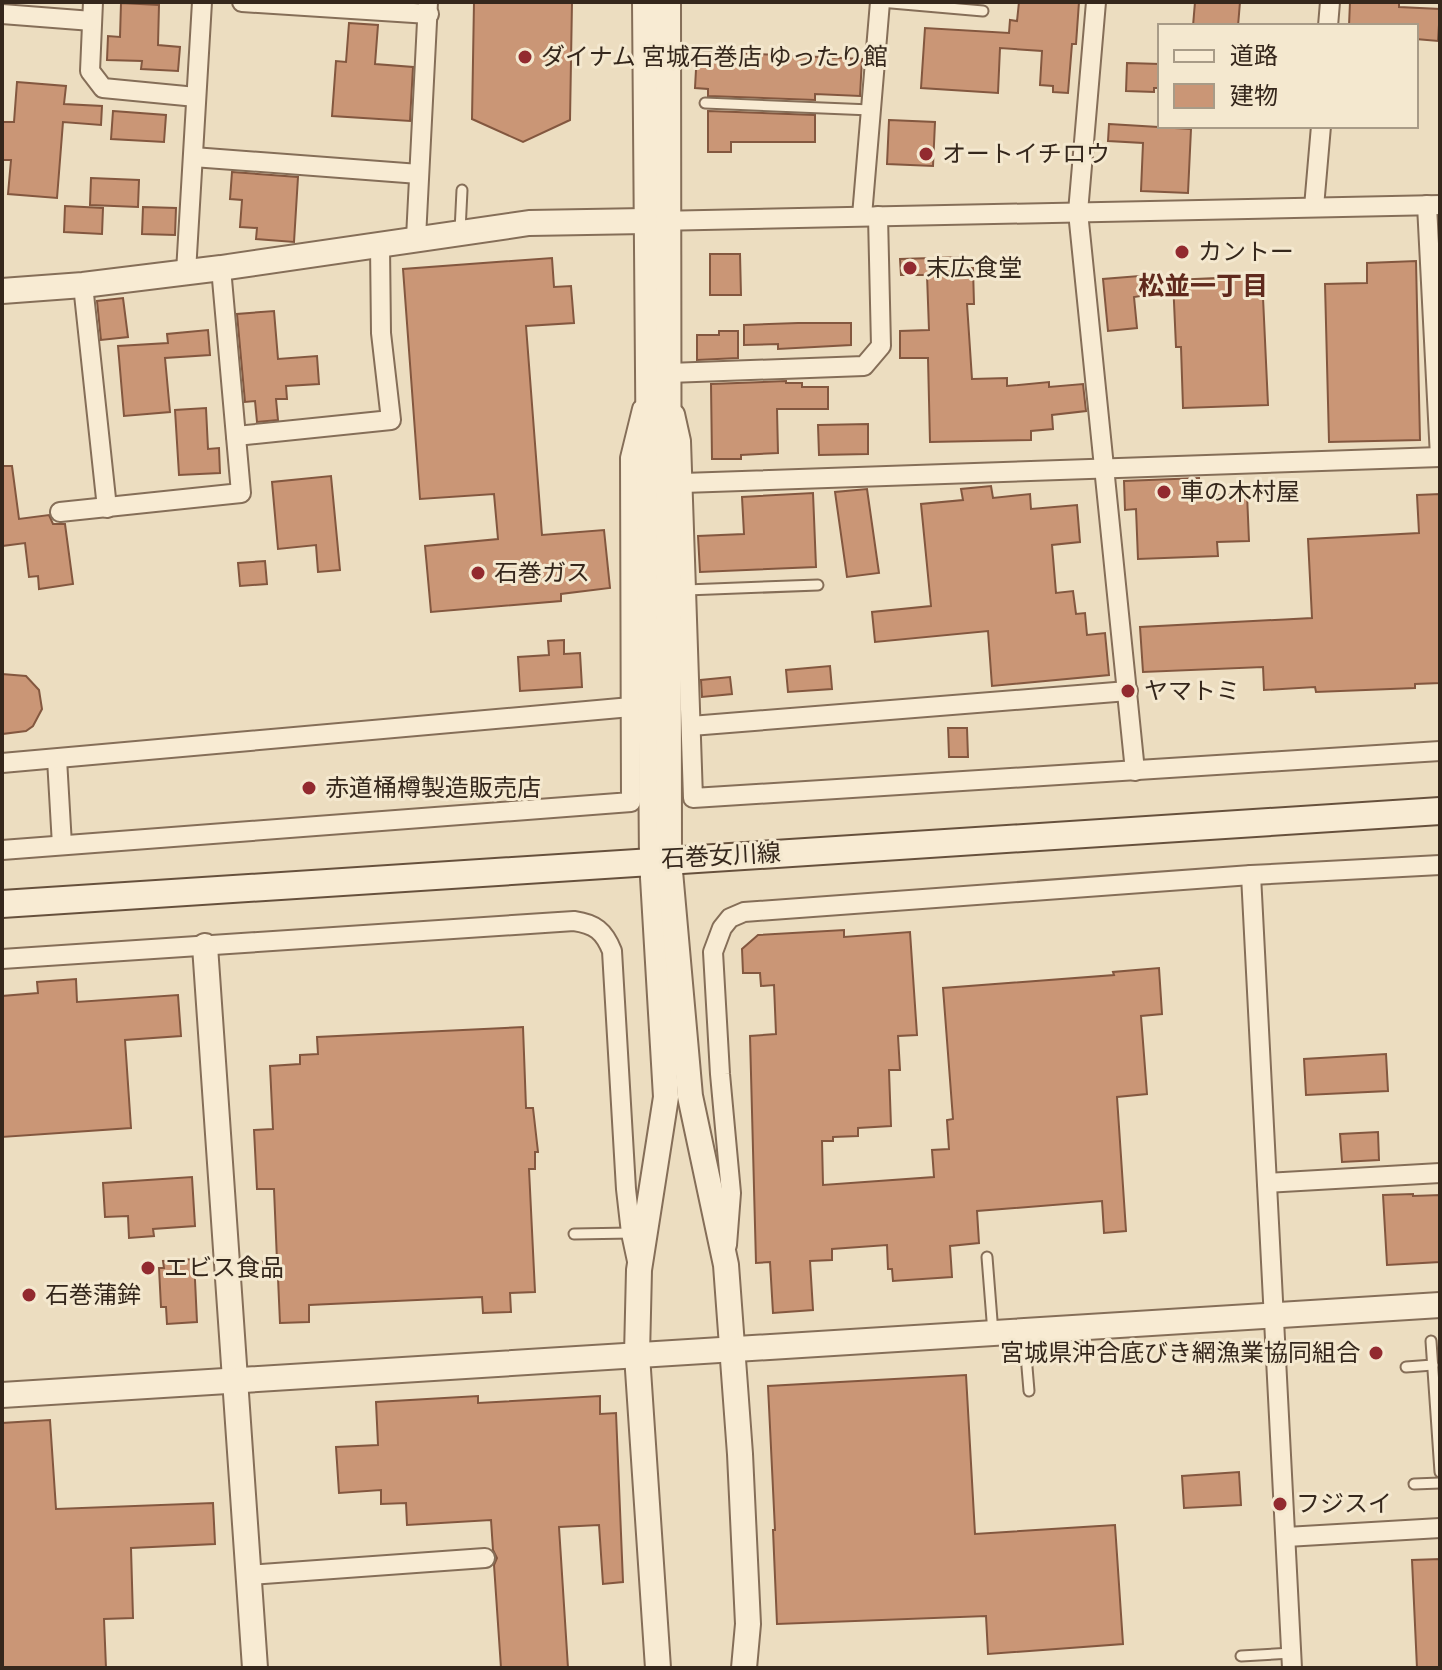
<svg xmlns="http://www.w3.org/2000/svg" width="1442" height="1670" viewBox="0 0 1442 1670" font-family="'Times New Roman','Noto Sans JP',serif">
<rect width="100%" height="100%" fill="#ecddc0"/>
<g fill="#ca9676" stroke="#83573f" stroke-width="2">
<path d="M 474,2 L 572,2 L 570,120 L 523,142 L 472,119 Z"/>
<path d="M 1019,2 L 1079,2 L 1076,44 L 1072,44 L 1068,93 L 1053,92 L 1053,86 L 1040,85 L 1042,51 L 1000,48 L 998,93 L 921,88 L 925,28 L 1009,33 L 1010,20 L 1017,21 Z"/>
<path d="M 1195,2 L 1240,2 L 1238,26 L 1193,26 Z"/>
<path d="M 1350,2 L 1399,2 L 1399,7 L 1440,9 L 1438,41 L 1416,39 L 1416,26 L 1349,26 Z"/>
<path d="M 121,3 L 159,5 L 158,45 L 180,47 L 178,71 L 141,69 L 142,61 L 107,60 L 108,36 L 120,37 Z"/>
<path d="M 349,23 L 378,25 L 375,64 L 413,67 L 410,121 L 332,116 L 336,61 L 346,62 Z"/>
<path d="M 697,51 L 862,59 L 860,96 L 815,94 L 815,100 L 708,96 L 708,89 L 695,88 Z"/>
<path d="M 1127,63 L 1160,64 L 1160,88 L 1154,88 L 1154,92 L 1126,91 Z"/>
<path d="M 17,82 L 66,86 L 64,104 L 102,106 L 101,125 L 63,122 L 57,198 L 8,194 L 11,160 L 2,160 L 3,122 L 14,122 Z"/>
<path d="M 113,111 L 166,115 L 164,142 L 111,139 Z"/>
<path d="M 708,111 L 815,115 L 815,142 L 731,142 L 731,152 L 708,152 Z"/>
<path d="M 889,120 L 935,122 L 933,166 L 887,164 Z"/>
<path d="M 1109,124 L 1191,129 L 1188,193 L 1141,191 L 1143,143 L 1108,141 Z"/>
<path d="M 232,172 L 298,177 L 294,242 L 256,239 L 257,228 L 240,227 L 242,200 L 230,199 Z"/>
<path d="M 91,178 L 139,180 L 138,207 L 90,205 Z"/>
<path d="M 65,206 L 103,208 L 102,234 L 64,232 Z"/>
<path d="M 143,207 L 176,208 L 175,235 L 142,234 Z"/>
<path d="M 710,254 L 740,254 L 741,295 L 710,295 Z"/>
<path d="M 965,257 L 965,268 L 973,268 L 974,304 L 967,304 L 972,379 L 1007,378 L 1007,386 L 1049,382 L 1049,387 L 1083,384 L 1086,411 L 1052,415 L 1053,429 L 1031,431 L 1031,440 L 930,442 L 928,358 L 900,358 L 900,331 L 929,330 L 927,275 L 901,275 L 900,259 Z"/>
<path d="M 552,258 L 554,287 L 571,286 L 574,323 L 526,326 L 542,535 L 604,530 L 610,588 L 561,594 L 561,601 L 431,612 L 425,546 L 498,539 L 494,494 L 420,499 L 403,269 Z"/>
<path d="M 1416,261 L 1420,440 L 1329,442 L 1325,284 L 1367,283 L 1367,263 Z"/>
<path d="M 1139,276 L 1141,296 L 1134,297 L 1137,328 L 1108,331 L 1103,279 Z"/>
<path d="M 1262,276 L 1268,405 L 1183,408 L 1181,347 L 1176,347 L 1173,280 Z"/>
<path d="M 123,298 L 128,337 L 101,340 L 97,301 Z"/>
<path d="M 274,311 L 278,359 L 317,356 L 319,384 L 286,386 L 287,399 L 276,399 L 278,420 L 257,422 L 255,401 L 245,402 L 237,314 Z"/>
<path d="M 798,323 L 851,323 L 851,345 L 778,349 L 778,344 L 744,345 L 744,325 Z"/>
<path d="M 208,330 L 210,355 L 165,358 L 170,412 L 124,416 L 118,346 L 168,343 L 167,334 Z"/>
<path d="M 719,331 L 738,331 L 738,358 L 697,360 L 697,335 L 719,335 Z"/>
<path d="M 786,381 L 786,383 L 802,383 L 802,387 L 828,387 L 828,409 L 777,409 L 778,453 L 741,455 L 741,459 L 712,459 L 711,384 Z"/>
<path d="M 206,408 L 208,449 L 219,448 L 220,473 L 179,475 L 175,410 Z"/>
<path d="M 868,424 L 868,454 L 819,455 L 818,425 Z"/>
<path d="M 2,466 L 12,466 L 19,519 L 49,515 L 53,524 L 65,524 L 73,584 L 39,589 L 38,576 L 29,577 L 25,543 L 2,546 Z"/>
<path d="M 331,476 L 340,570 L 318,572 L 316,545 L 278,549 L 272,482 Z"/>
<path d="M 1199,478 L 1200,496 L 1247,494 L 1249,541 L 1217,542 L 1218,556 L 1138,559 L 1136,509 L 1125,510 L 1124,481 Z"/>
<path d="M 991,486 L 993,498 L 1030,494 L 1031,509 L 1077,505 L 1080,542 L 1052,545 L 1056,593 L 1073,591 L 1076,614 L 1085,613 L 1087,635 L 1105,633 L 1109,675 L 992,686 L 988,631 L 875,642 L 872,612 L 931,606 L 921,504 L 963,500 L 961,489 Z"/>
<path d="M 867,489 L 879,573 L 847,577 L 835,492 Z"/>
<path d="M 813,493 L 816,567 L 700,572 L 698,536 L 744,534 L 742,497 Z"/>
<path d="M 1440,494 L 1440,683 L 1415,684 L 1415,688 L 1316,692 L 1315,687 L 1264,690 L 1263,667 L 1143,672 L 1140,627 L 1312,618 L 1308,539 L 1419,533 L 1417,495 Z"/>
<path d="M 265,561 L 267,584 L 240,586 L 238,563 Z"/>
<path d="M 564,640 L 564,654 L 580,653 L 582,687 L 520,691 L 518,657 L 549,655 L 548,641 Z"/>
<path d="M 830,666 L 832,689 L 788,692 L 786,670 Z"/>
<path d="M 2,674 L 26,676 L 39,690 L 42,709 L 33,726 L 26,731 L 2,734 Z"/>
<path d="M 730,677 L 732,694 L 702,697 L 701,680 Z"/>
<path d="M 948,728 L 967,728 L 968,757 L 949,757 Z"/>
<path d="M 844,930 L 844,937 L 910,932 L 917,1035 L 898,1036 L 900,1070 L 889,1070 L 891,1126 L 858,1128 L 858,1136 L 833,1137 L 833,1141 L 822,1141 L 823,1185 L 934,1177 L 932,1150 L 949,1149 L 947,1120 L 953,1119 L 943,988 L 1114,975 L 1113,972 L 1159,968 L 1162,1014 L 1141,1016 L 1147,1094 L 1117,1097 L 1126,1231 L 1104,1233 L 1102,1201 L 977,1211 L 979,1243 L 950,1246 L 952,1277 L 893,1281 L 892,1269 L 888,1269 L 887,1245 L 832,1249 L 832,1260 L 810,1261 L 813,1310 L 773,1313 L 770,1262 L 756,1263 L 750,1036 L 776,1034 L 774,985 L 761,986 L 760,973 L 743,973 L 742,949 L 758,935 Z"/>
<path d="M 76,979 L 77,1002 L 178,995 L 181,1036 L 125,1040 L 131,1128 L 2,1137 L 2,996 L 38,993 L 37,982 Z"/>
<path d="M 523,1027 L 526,1108 L 533,1108 L 538,1152 L 535,1152 L 535,1169 L 529,1169 L 535,1292 L 510,1293 L 511,1312 L 483,1313 L 482,1297 L 309,1305 L 309,1322 L 280,1323 L 278,1278 L 258,1279 L 257,1262 L 277,1261 L 274,1189 L 257,1189 L 254,1130 L 273,1129 L 270,1066 L 300,1064 L 300,1055 L 318,1054 L 317,1037 Z"/>
<path d="M 1386,1054 L 1388,1091 L 1306,1095 L 1304,1059 Z"/>
<path d="M 1378,1132 L 1379,1160 L 1342,1162 L 1340,1134 Z"/>
<path d="M 192,1177 L 195,1226 L 153,1229 L 154,1236 L 129,1238 L 128,1216 L 105,1217 L 103,1183 Z"/>
<path d="M 1413,1194 L 1413,1196 L 1440,1195 L 1440,1262 L 1387,1265 L 1383,1195 Z"/>
<path d="M 194,1259 L 197,1322 L 167,1324 L 166,1307 L 161,1307 L 159,1268 L 164,1268 L 163,1261 Z"/>
<path d="M 966,1375 L 975,1534 L 1115,1525 L 1123,1644 L 988,1654 L 986,1616 L 777,1624 L 773,1530 L 775,1530 L 768,1386 Z"/>
<path d="M 478,1396 L 478,1403 L 600,1396 L 600,1414 L 616,1413 L 623,1582 L 603,1584 L 599,1525 L 559,1527 L 568,1668 L 501,1668 L 494,1565 L 497,1558 L 493,1550 L 491,1520 L 407,1525 L 406,1503 L 381,1504 L 381,1490 L 339,1493 L 336,1447 L 378,1445 L 376,1402 Z"/>
<path d="M 50,1420 L 56,1509 L 213,1503 L 215,1544 L 131,1548 L 133,1618 L 104,1619 L 106,1668 L 2,1668 L 2,1423 Z"/>
<path d="M 1239,1472 L 1241,1505 L 1184,1508 L 1182,1476 Z"/>
<path d="M 1440,1559 L 1440,1668 L 1417,1668 L 1412,1560 Z"/>
</g>
<g fill="none" stroke-linecap="round" stroke-linejoin="round">
<defs>
<g id="service">
<path d="M 880,2 L 983,11"/>
<path d="M 705,103 L 871,110"/>
<path d="M 460,231 L 462,190"/>
<path d="M 686,590 L 818,585"/>
<path d="M 574,1234 L 631,1233"/>
<path d="M 987,1257 L 993,1333"/>
<path d="M 1024,1331 L 1029,1391"/>
<path d="M 1431,1341 L 1440,1472"/>
<path d="M 1406,1367 L 1433,1365"/>
<path d="M 1414,1484 L 1440,1483"/>
<path d="M 1241,1656 L 1292,1653"/>
</g>
<g id="minor">
<path d="M 93,2 L 90,71 L 103,88 L 196,97"/>
<path d="M 242,2 L 429,14"/>
<path d="M 1096,2 L 1078,212 L 1135,771"/>
<path d="M 2,14 L 92,21"/>
<path d="M 1328,26 L 1330,2"/>
<path d="M 193,157 L 419,174"/>
<path d="M 1427,205 L 1440,457"/>
<path d="M 1314,207 L 1321,126"/>
<path d="M 862,216 L 880,2"/>
<path d="M 656,221 L 1440,205"/>
<path d="M 416,238 L 428,2"/>
<path d="M 186,272 L 202,2"/>
<path d="M 83,285 L 107,508"/>
<path d="M 669,373 L 864,366 L 881,346 L 878,216"/>
<path d="M 675,414 L 681,441 L 693,798 L 1440,751"/>
<path d="M 236,436 L 391,420 L 381,333 L 380,246"/>
<path d="M 683,483 L 1440,457"/>
<path d="M 60,512 L 241,493 L 221,268"/>
<path d="M 691,726 L 1128,691"/>
<path d="M 57,759 L 62,845"/>
<path d="M 2,763 L 631,707"/>
<path d="M 2,850 L 631,802 L 630,458 L 642,409"/>
<path d="M 1251,875 L 1292,1668"/>
<path d="M 2,959 L 574,921 C 595,924 604,931 612,951 L 626,1189 L 631,1233 L 637,1261"/>
<path d="M 1267,1183 L 1440,1173"/>
<path d="M 727,1245 L 731,1193 L 720,1074 L 713,952 L 722,928 L 730,918 L 744,912 L 1251,875 L 1440,865"/>
<path d="M 1286,1537 L 1440,1528"/>
<path d="M 249,1575 L 485,1558"/>
</g>
<g id="tertiary">
<path d="M 645,2 L 652,861 L 666,1097 L 639,1270 L 637,1355 L 658,1668"/>
<path d="M 668,2 L 669,860 L 690,1096 L 726,1265 L 740,1454 L 748,1624 L 744,1668"/>
<path d="M 2,291 L 83,285 L 221,268 L 529,223 L 645,221"/>
<path d="M 205,946 L 255,1668"/>
<path d="M 2,1395 L 1440,1305"/>
</g>
<path id="secondary" d="M 2,904 L 1440,811"/>
</defs>
<use href="#service" stroke="#856e58" stroke-width="13"/>
<use href="#minor" stroke="#856e58" stroke-width="22"/>
<use href="#tertiary" stroke="#856e58" stroke-width="28"/>
<use href="#secondary" stroke="#66503c" stroke-width="30"/>
<use href="#service" stroke="#f8ebd3" stroke-width="9"/>
<use href="#minor" stroke="#f8ebd3" stroke-width="18"/>
<use href="#tertiary" stroke="#f8ebd3" stroke-width="24"/>
<use href="#secondary" stroke="#f8ebd3" stroke-width="26"/>
</g>
<g fill="#922a2f" stroke="#f4e8cf" stroke-width="3">
<circle cx="525" cy="57" r="8"/>
<circle cx="926" cy="154" r="8"/>
<circle cx="1182" cy="252" r="8"/>
<circle cx="910" cy="268" r="8"/>
<circle cx="1164" cy="492" r="8"/>
<circle cx="478" cy="573" r="8"/>
<circle cx="1128" cy="691" r="8"/>
<circle cx="309" cy="788" r="8"/>
<circle cx="148" cy="1268" r="8"/>
<circle cx="29" cy="1295" r="8"/>
<circle cx="1376" cy="1353" r="8"/>
<circle cx="1280" cy="1504" r="8"/>
</g>
<g text-anchor="middle" stroke-width="6" stroke-linejoin="round" paint-order="stroke">
<g font-size="24" fill="#35271c" stroke="#f4e8cf" text-anchor="start">
<text x="541" y="65">ダイナム 宮城石巻店 ゆったり館</text>
<text x="942" y="162">オートイチロウ</text>
<text x="1198" y="260">カントー</text>
<text x="926" y="276">末広食堂</text>
<text x="1180" y="500">車の木村屋</text>
<text x="494" y="581">石巻ガス</text>
<text x="1144" y="699">ヤマトミ</text>
<text x="325" y="796">赤道桶樽製造販売店</text>
<text x="164" y="1276">エビス食品</text>
<text x="45" y="1303">石巻蒲鉾</text>
<text x="1360" y="1361" text-anchor="end">宮城県沖合底びき網漁業協同組合</text>
<text x="1296" y="1512">フジスイ</text>
</g>
<g font-size="24" fill="#35271c" stroke="#f4e8cf">
<text transform="translate(721 856) rotate(-3)" y="8">石巻女川線</text>
</g>
<g font-size="26" font-weight="bold" fill="#60291d" stroke="#f4e8cf">
<text x="1203" y="295">松並一丁目</text>
</g>
</g>
<rect width="1442" height="1670" fill="none" stroke="#35271c" stroke-width="8"/>
<rect x="1158" y="24" width="260" height="104" fill="#f4e8cf" stroke="#a89b87" stroke-width="2"/>
<rect x="1174" y="50" width="40" height="12" fill="#f8ebd3" stroke="#a89b87" stroke-width="2"/>
<text x="1230" y="64" font-size="24" fill="#35271c">道路</text>
<rect x="1174" y="84" width="40" height="24" fill="#ca9676" stroke="#a89b87" stroke-width="2"/>
<text x="1230" y="104" font-size="24" fill="#35271c">建物</text>
</svg>
